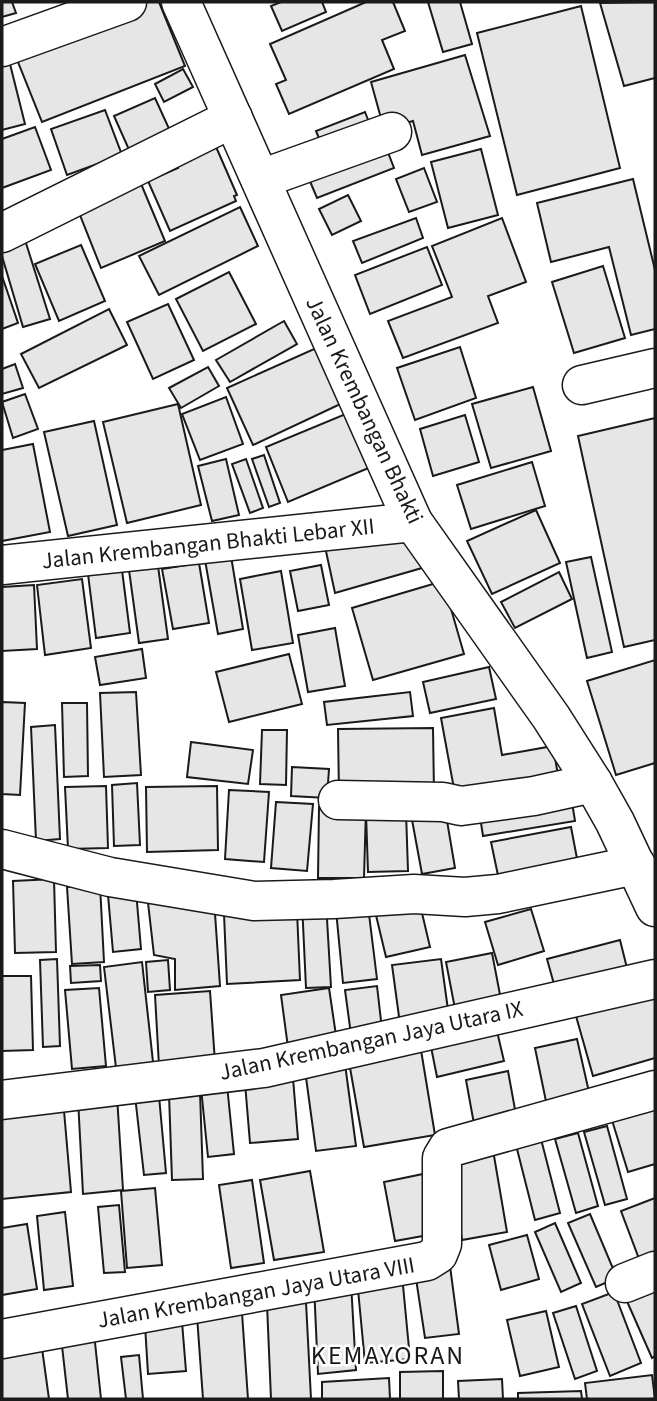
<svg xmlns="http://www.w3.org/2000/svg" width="657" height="1401" viewBox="0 0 657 1401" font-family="'Source Sans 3',sans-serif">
<rect width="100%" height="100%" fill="#fff"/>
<g fill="#e6e6e6" stroke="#1a1a1a" stroke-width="2">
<path d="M 2,2 L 12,2 L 16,13 L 2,17 Z"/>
<path d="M 140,2 L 159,2 L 185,66 L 42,122 L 14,52 Z"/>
<path d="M 281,2 L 322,2 L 326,12 L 282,31 L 271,6 Z"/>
<path d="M 366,2 L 393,2 L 405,31 L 382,40 L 394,69 L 289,114 L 276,84 L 286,80 L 270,44 Z"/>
<path d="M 428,2 L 460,2 L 472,44 L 443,52 Z"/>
<path d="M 655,2 L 655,78 L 624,86 L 600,3 Z"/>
<path d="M 581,6 L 620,168 L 517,195 L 477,33 Z"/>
<path d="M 7,52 L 25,124 L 2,130 L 2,54 Z"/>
<path d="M 465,55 L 490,136 L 422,155 L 413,121 L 384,129 L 371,82 Z"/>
<path d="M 183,69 L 193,87 L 164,102 L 155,84 Z"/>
<path d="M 155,98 L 171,133 L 130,152 L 114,116 Z"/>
<path d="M 105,110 L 122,155 L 67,175 L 51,129 Z"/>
<path d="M 365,112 L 374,135 L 325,153 L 316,131 Z"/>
<path d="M 35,127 L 51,170 L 2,188 L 2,139 Z"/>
<path d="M 210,133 L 237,195 L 234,196 L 236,201 L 170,231 L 148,181 L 178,168 L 170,151 Z"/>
<path d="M 382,137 L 394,168 L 317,198 L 304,167 Z"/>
<path d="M 481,149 L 498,215 L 448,228 L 431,162 Z"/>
<path d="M 424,168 L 437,202 L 409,212 L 396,179 Z"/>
<path d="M 139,179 L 165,241 L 101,268 L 76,205 Z"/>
<path d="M 633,179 L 655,270 L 655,329 L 631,335 L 609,247 L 551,262 L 537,203 Z"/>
<path d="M 348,195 L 361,221 L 332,235 L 319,209 Z"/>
<path d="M 240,207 L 258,246 L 159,295 L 139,256 Z"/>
<path d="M 416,218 L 423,238 L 362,263 L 353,241 Z"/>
<path d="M 502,218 L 526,282 L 488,296 L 498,323 L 403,358 L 388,321 L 452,297 L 432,246 Z"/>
<path d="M 25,240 L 50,319 L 23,327 L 2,256 L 2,248 Z"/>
<path d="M 81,245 L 105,301 L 59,321 L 35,264 Z"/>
<path d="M 427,247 L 442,285 L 370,314 L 355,275 Z"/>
<path d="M 603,266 L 625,338 L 574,353 L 552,282 Z"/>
<path d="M 229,272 L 256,324 L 203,351 L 176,299 Z"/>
<path d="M 2,276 L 18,323 L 2,329 Z"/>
<path d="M 168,304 L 194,360 L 153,379 L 127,322 Z"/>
<path d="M 109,309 L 127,345 L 39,388 L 21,354 Z"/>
<path d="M 284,321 L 297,344 L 230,382 L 216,360 Z"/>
<path d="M 323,345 L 349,400 L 253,445 L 227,388 Z"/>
<path d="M 460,347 L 476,398 L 415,420 L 397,368 Z"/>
<path d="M 15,364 L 23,388 L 2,394 L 2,369 Z"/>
<path d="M 208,367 L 219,386 L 181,408 L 169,388 Z"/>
<path d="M 533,387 L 551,451 L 491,468 L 472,404 Z"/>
<path d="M 25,394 L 38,429 L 13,438 L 2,402 Z"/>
<path d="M 226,397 L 243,444 L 200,460 L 182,414 Z"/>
<path d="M 178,404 L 201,505 L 127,523 L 103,422 Z"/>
<path d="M 348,413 L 371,467 L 288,502 L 266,447 Z"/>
<path d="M 465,415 L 479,462 L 433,476 L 420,429 Z"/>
<path d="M 655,418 L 655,640 L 624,647 L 578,436 Z"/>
<path d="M 94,421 L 117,525 L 68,536 L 44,432 Z"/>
<path d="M 33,444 L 50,532 L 2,541 L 2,450 Z"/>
<path d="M 264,455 L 280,503 L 269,507 L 252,459 Z"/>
<path d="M 226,459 L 239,515 L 212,521 L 198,466 Z"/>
<path d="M 246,459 L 263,508 L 250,513 L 232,464 Z"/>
<path d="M 532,462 L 545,506 L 471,529 L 457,485 Z"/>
<path d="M 536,510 L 560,563 L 492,594 L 467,541 Z"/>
<path d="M 410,530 L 422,568 L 335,593 L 324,542 Z"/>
<path d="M 231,556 L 243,629 L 218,634 L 205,560 Z"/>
<path d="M 591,557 L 612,652 L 587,658 L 566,562 Z"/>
<path d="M 199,563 L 209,623 L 173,629 L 162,569 Z"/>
<path d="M 321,565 L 329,605 L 298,611 L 290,571 Z"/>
<path d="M 158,566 L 168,639 L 139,643 L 129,570 Z"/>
<path d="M 122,570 L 130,633 L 96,638 L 88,574 Z"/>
<path d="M 281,571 L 293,643 L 252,650 L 240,579 Z"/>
<path d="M 559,572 L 572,599 L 515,628 L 501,602 Z"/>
<path d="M 82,579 L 91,648 L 45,655 L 37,585 Z"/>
<path d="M 443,581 L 464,654 L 373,680 L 352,608 Z"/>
<path d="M 34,585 L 37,649 L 2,651 L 2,587 Z"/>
<path d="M 335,628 L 345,686 L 308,692 L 298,635 Z"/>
<path d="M 142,649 L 146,678 L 100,685 L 95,657 Z"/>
<path d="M 289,654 L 302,704 L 229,722 L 216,672 Z"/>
<path d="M 655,660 L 655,763 L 616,775 L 587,681 Z"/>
<path d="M 489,667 L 496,699 L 430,713 L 423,682 Z"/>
<path d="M 136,692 L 141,775 L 104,777 L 100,693 Z"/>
<path d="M 410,692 L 413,716 L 327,725 L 324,702 Z"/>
<path d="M 2,702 L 25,703 L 20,795 L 2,794 Z"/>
<path d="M 62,703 L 87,703 L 88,776 L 64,777 Z"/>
<path d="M 494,708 L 502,755 L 553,746 L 560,787 L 457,805 L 441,718 Z"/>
<path d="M 55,725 L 60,839 L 36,841 L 31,727 Z"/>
<path d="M 433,728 L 434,792 L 339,794 L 338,729 Z"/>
<path d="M 262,730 L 287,730 L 286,785 L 260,784 Z"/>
<path d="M 191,742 L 253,750 L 248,784 L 187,777 Z"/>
<path d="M 292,767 L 329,769 L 327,798 L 291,796 Z"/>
<path d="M 137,783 L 140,845 L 114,846 L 112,785 Z"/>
<path d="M 106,786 L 108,848 L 68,849 L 65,787 Z"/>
<path d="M 217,786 L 218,850 L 147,852 L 146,787 Z"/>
<path d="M 229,790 L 269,792 L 264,862 L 225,859 Z"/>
<path d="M 571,796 L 575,821 L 483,836 L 479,810 Z"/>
<path d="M 276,802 L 313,804 L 307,871 L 271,868 Z"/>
<path d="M 444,803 L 455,868 L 422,874 L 410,809 Z"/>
<path d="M 319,807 L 366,808 L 364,878 L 318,878 Z"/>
<path d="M 406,812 L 408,871 L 368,872 L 366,813 Z"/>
<path d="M 571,827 L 579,869 L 500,885 L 491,842 Z"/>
<path d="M 54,879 L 56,952 L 15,953 L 13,881 Z"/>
<path d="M 100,885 L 104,962 L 72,964 L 67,887 Z"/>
<path d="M 136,891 L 141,949 L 113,952 L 108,895 Z"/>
<path d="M 147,894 L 214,899 L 220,986 L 175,990 L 175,959 L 154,955 Z"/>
<path d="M 418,896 L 430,947 L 386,957 L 374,907 Z"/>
<path d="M 326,902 L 331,987 L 306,988 L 302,903 Z"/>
<path d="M 368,906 L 377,979 L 343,983 L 336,910 Z"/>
<path d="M 531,909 L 544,951 L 498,965 L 485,922 Z"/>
<path d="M 297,911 L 300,980 L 227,984 L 224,914 Z"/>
<path d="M 620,940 L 629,976 L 557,995 L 547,959 Z"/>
<path d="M 492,953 L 502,1005 L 456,1014 L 446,962 Z"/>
<path d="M 57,959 L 60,1046 L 43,1047 L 40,960 Z"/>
<path d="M 441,959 L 449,1017 L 400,1024 L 392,965 Z"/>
<path d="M 168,960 L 170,990 L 148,992 L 146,962 Z"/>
<path d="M 142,962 L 154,1071 L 117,1076 L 104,967 Z"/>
<path d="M 100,965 L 101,981 L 71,983 L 70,966 Z"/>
<path d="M 2,976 L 31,976 L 33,1050 L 2,1051 Z"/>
<path d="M 377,986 L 383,1038 L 352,1042 L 345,990 Z"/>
<path d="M 99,988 L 106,1066 L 72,1069 L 65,990 Z"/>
<path d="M 329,988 L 338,1049 L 289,1055 L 281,995 Z"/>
<path d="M 210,991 L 215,1062 L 159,1066 L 155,995 Z"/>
<path d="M 655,991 L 655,1058 L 593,1076 L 574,1009 Z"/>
<path d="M 496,1027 L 504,1061 L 437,1077 L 430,1042 Z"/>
<path d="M 577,1039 L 591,1101 L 548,1111 L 535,1048 Z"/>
<path d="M 421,1050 L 435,1135 L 364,1147 L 349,1062 Z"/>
<path d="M 345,1064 L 356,1146 L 316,1151 L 305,1070 Z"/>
<path d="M 508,1071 L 516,1115 L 474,1124 L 466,1080 Z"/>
<path d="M 293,1078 L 298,1139 L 250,1143 L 245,1083 Z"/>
<path d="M 158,1085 L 166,1173 L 144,1175 L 134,1087 Z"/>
<path d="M 227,1085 L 234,1154 L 208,1157 L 201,1088 Z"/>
<path d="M 200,1092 L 203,1179 L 172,1180 L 169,1094 Z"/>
<path d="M 117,1096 L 123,1190 L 83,1194 L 78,1099 Z"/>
<path d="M 63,1099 L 71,1192 L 2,1199 L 2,1104 Z"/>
<path d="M 655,1104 L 655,1164 L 628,1172 L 611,1117 Z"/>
<path d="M 607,1126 L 627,1199 L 605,1205 L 584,1132 Z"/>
<path d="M 578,1133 L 598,1206 L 576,1213 L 555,1139 Z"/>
<path d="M 541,1139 L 560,1213 L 535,1220 L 516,1145 Z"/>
<path d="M 493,1150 L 507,1232 L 462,1240 L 449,1157 Z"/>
<path d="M 310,1171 L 324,1252 L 274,1260 L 260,1180 Z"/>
<path d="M 423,1174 L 434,1234 L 395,1241 L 384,1182 Z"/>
<path d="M 252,1180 L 264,1263 L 231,1268 L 219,1185 Z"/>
<path d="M 155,1188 L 162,1265 L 127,1268 L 121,1191 Z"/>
<path d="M 655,1198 L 655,1267 L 644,1272 L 621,1211 Z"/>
<path d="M 119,1205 L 125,1272 L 104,1273 L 98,1207 Z"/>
<path d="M 65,1212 L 73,1286 L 44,1290 L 37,1216 Z"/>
<path d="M 590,1214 L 617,1278 L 596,1287 L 568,1223 Z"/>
<path d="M 555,1223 L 581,1283 L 561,1292 L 535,1232 Z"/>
<path d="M 27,1224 L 37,1289 L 2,1295 L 2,1228 Z"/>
<path d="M 527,1235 L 539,1279 L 501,1290 L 489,1245 Z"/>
<path d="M 450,1266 L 459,1334 L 425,1338 L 415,1272 Z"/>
<path d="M 402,1275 L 410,1359 L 365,1363 L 357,1279 Z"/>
<path d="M 655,1276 L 655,1356 L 652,1358 L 622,1290 Z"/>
<path d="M 351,1283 L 356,1370 L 318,1374 L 314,1285 Z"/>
<path d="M 614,1292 L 641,1363 L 610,1376 L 582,1304 Z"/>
<path d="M 306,1302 L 311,1399 L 271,1399 L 267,1304 Z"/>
<path d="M 576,1306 L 597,1371 L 575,1379 L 553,1313 Z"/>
<path d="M 546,1311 L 559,1367 L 520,1376 L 507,1320 Z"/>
<path d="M 242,1313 L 248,1399 L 203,1399 L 197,1316 Z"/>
<path d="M 182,1322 L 186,1371 L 148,1374 L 145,1325 Z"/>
<path d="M 94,1333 L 101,1399 L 68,1399 L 61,1337 Z"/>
<path d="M 41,1341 L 49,1399 L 2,1399 L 2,1347 Z"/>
<path d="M 139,1355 L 143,1399 L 126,1399 L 121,1357 Z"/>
<path d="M 443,1371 L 443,1399 L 400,1399 L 400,1372 Z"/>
<path d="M 652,1375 L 655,1399 L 587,1399 L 585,1383 Z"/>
<path d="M 389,1378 L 390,1399 L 322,1399 L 322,1382 Z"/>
<path d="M 502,1379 L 503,1399 L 459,1399 L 458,1381 Z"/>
<path d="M 581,1391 L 582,1399 L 518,1399 L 518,1393 Z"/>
</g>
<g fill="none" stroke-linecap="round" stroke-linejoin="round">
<defs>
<g id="minor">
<path d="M 181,2 L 413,522 L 551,717 L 593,783 L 615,822 L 655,907"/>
<path d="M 2,47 L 127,2"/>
<path d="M 261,179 L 392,132"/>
<path d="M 2,233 L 233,118"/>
<path d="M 582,385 L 655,368"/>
<path d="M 2,565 L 413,522"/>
<path d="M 338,800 L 443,802 L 461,806 L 534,796 L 593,783"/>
<path d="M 2,849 L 110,877 L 254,901 L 334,899 L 414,894 L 465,897 L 498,894 L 636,865"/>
<path d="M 2,1100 L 264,1068 L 655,979"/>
<path d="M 625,1283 L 655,1271"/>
<path d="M 2,1339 L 427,1261 L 438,1254 L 442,1244 L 442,1158 L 448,1148 L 655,1090"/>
</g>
</defs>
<use href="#minor" stroke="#1a1a1a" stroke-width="41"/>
<use href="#minor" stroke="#fff" stroke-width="38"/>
</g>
<g text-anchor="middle" stroke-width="5" stroke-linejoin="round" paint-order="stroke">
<g font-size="23" fill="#1a1a1a" stroke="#fff">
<text transform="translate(365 410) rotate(65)" y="8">Jalan Krembangan Bhakti</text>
<text transform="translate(208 543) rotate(-6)" y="8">Jalan Krembangan Bhakti Lebar XII</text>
<text transform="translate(371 1040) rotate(-12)" y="8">Jalan Krembangan Jaya Utara IX</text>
<text transform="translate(256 1292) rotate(-10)" y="8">Jalan Krembangan Jaya Utara VIII</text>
</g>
<g font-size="26" letter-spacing="2" fill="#1a1a1a" stroke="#fff">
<text x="388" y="1364">KEMAYORAN</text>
</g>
</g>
<rect width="657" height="1401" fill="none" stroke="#1a1a1a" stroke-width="7"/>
</svg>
